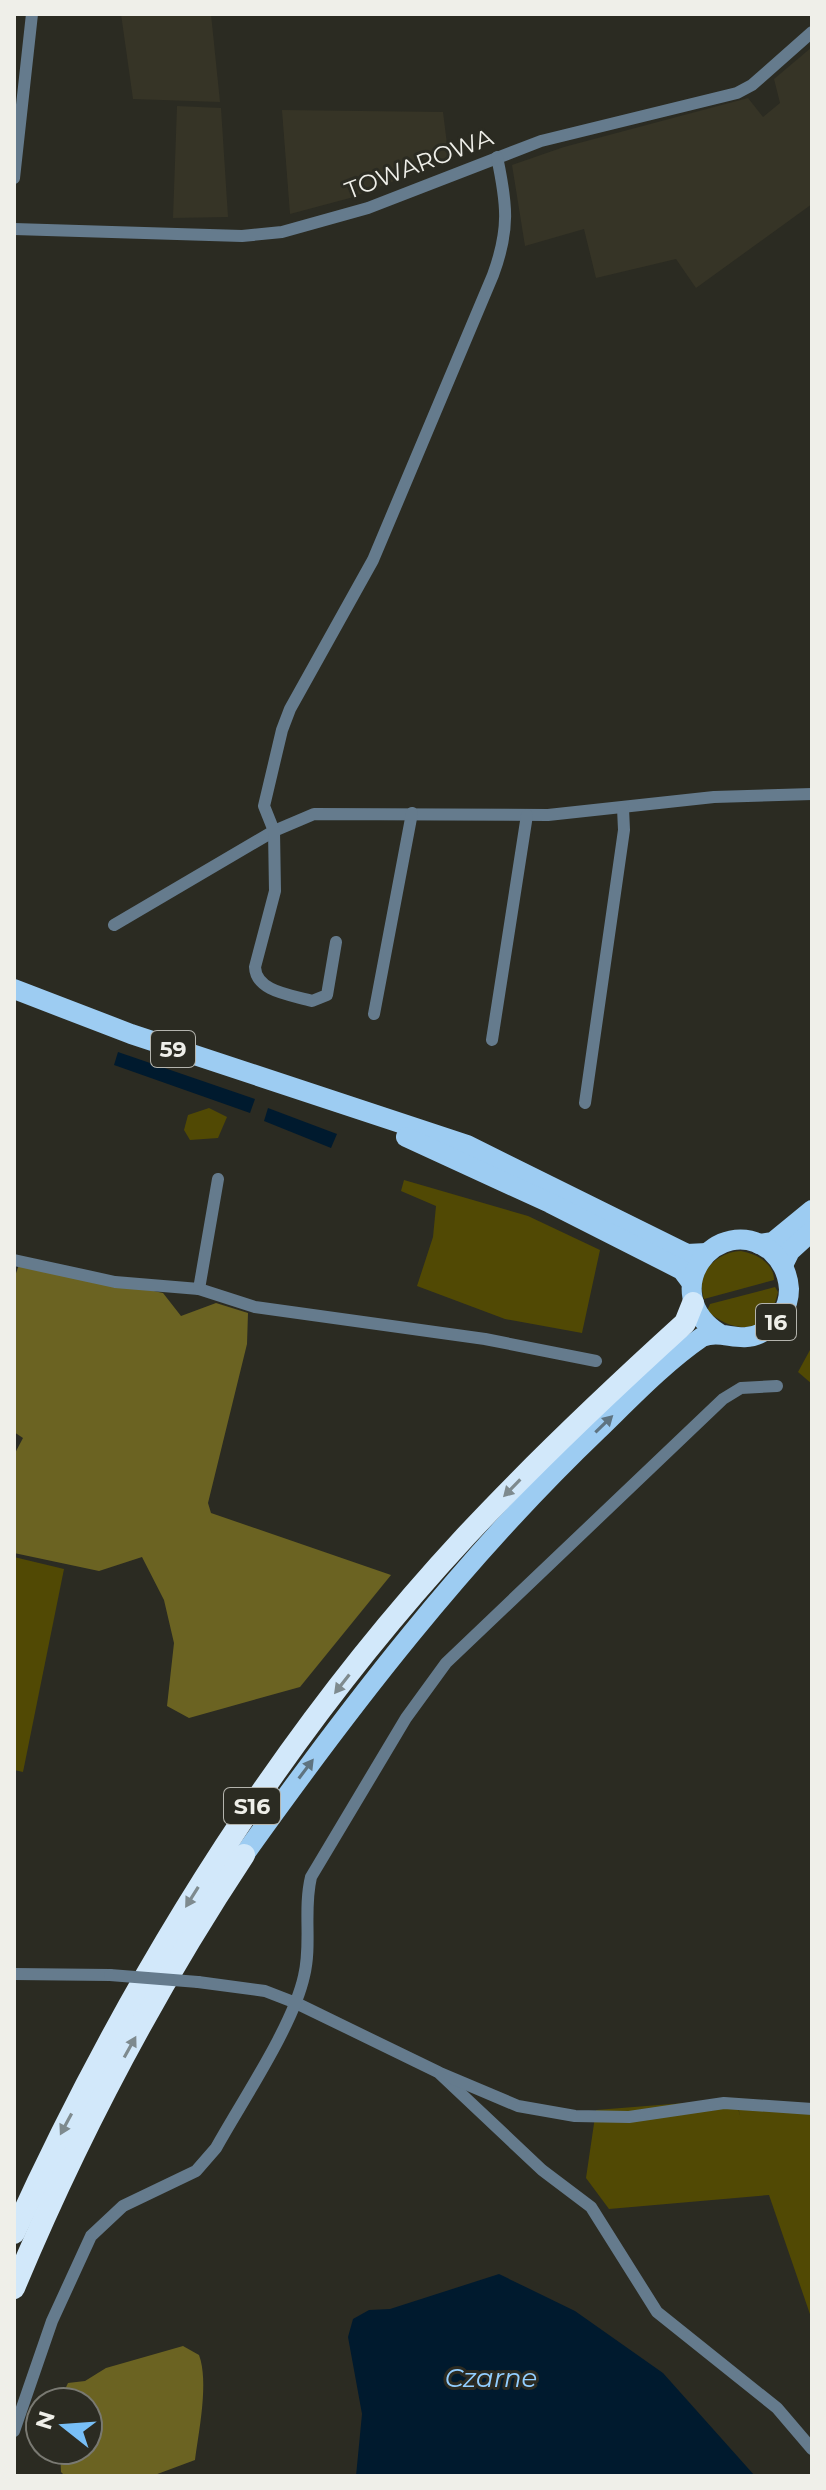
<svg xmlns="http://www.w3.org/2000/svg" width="826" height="2490" viewBox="0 0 826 2490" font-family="Montserrat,sans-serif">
<rect width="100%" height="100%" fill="#2b2b22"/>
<g fill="#363426">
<path d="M 121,14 L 211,14 L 220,102 L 133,99 Z"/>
<path d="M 812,47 L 812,204 L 696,288 L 676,259 L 596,278 L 584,229 L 525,246 L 512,165 L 564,147 L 748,98 L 763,117 L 780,103 L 774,79 Z"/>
<path d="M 177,106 L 221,108 L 228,217 L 173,218 Z"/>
<path d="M 282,110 L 443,112 L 449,160 L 350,198 L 290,214 Z"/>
</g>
<g fill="#514904">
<path d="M 209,1108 L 227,1117 L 218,1138 L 190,1140 L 184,1130 L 188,1115 Z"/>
<path d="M 404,1180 L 528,1216 L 600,1250 L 582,1333 L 505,1319 L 417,1286 L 433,1237 L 436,1206 L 401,1191 Z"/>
<path d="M 741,1251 C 757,1254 774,1263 774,1280 L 704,1299 C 695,1273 716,1252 741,1251 Z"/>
<path d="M 775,1287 L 778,1292 C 769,1335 735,1335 707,1311 L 710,1304 Z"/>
<path d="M 810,1350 L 812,1350 L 812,1384 L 798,1372 Z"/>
<path d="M 14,1557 L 64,1569 L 23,1772 L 14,1770 Z"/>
<path d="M 735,2099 L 740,2115 L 736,2099 L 812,2105 L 812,2320 L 769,2195 L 609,2209 L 586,2178 L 596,2110 Z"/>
</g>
<g fill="#6b6322">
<path d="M 20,1262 L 163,1293 L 181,1316 L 216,1303 L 248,1313 L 247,1344 L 208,1503 L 211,1513 L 391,1575 L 300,1687 L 189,1718 L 167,1706 L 174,1643 L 164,1600 L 142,1557 L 99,1571 L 14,1553 L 14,1455 L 23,1438 L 14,1432 L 14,1279 Z"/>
<path d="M 183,2346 L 199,2355 C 209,2382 199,2430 195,2460 L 152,2476 L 65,2476 L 61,2472 L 60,2450 L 88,2450 L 88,2402 L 59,2402 L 68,2383 L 85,2381 L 106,2368 Z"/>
</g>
<g fill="#001a2e">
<path d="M 118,1052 L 255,1099 L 250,1113 L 114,1065 Z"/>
<path d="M 268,1108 L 337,1134 L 331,1148 L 264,1121 Z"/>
<path d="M 499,2274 L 575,2311 L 663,2373 L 755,2476 L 356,2476 L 362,2414 L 348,2337 L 353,2319 L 369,2310 L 390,2309 Z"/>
</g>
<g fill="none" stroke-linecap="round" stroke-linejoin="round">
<g stroke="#657b8d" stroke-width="12">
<path d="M 14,178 L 32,14"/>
<path d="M 14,229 L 242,236 L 282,232 L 368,208 L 541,141 L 737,93 L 752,85 L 812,32"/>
<path d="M 114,925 L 274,831 L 314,814 L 548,815 L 714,797 L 812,794"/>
<path d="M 336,942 L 327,995 L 312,1001 C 292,995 256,992 255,967 L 275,891 L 274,831 L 264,806 L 282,730 L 290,709 L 373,560 L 493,275 C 510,229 507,204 497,157"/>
<path d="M 374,1014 L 412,813"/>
<path d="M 492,1040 L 527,815"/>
<path d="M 585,1103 L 624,830 L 623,808"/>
<path d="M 14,1260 L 115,1282 L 199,1289 L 255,1307 L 485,1339 L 596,1361"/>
<path d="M 199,1289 L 218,1179"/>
<path d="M 14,1974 L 110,1975"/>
<path d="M 198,1982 L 265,1991 L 296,2003 L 438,2072 L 542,2170 L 591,2207 L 657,2312 L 777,2408 L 812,2449"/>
<path d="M 440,2073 L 518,2106 L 575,2116 L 629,2117 L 724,2103 L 812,2109"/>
<path d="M 14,2431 L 52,2321 L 91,2236 L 123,2206 L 196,2171 L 216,2148 C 242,2101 293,2026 304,1976 C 312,1944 303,1910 311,1877 L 406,1718 L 446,1663 L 723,1399 L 741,1388 L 777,1386"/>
</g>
<g stroke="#9dccf2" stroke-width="20">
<path d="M 14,989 L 131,1034 L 467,1145 L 687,1254 L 707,1253"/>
<path d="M 406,1137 L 550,1203 L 682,1270 L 691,1282"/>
<path d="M 759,1244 L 773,1242 L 812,1210"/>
<path d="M 783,1265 L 790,1251 L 812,1231"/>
<path d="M 244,1855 C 351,1705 464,1558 598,1430 C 630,1399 664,1363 702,1337 C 722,1329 740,1344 761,1333 C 778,1325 789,1308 789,1289 C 788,1274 782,1261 771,1251 C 717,1209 654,1293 720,1334"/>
</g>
<g stroke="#d2e8fa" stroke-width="22">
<path d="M 14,2233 C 129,1981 276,1741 465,1537 C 535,1462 609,1392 685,1323 L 693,1303"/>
<path d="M 14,2288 C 77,2137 154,1991 244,1855"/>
</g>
<path stroke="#657b8d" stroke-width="12" d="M 110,1975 L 198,1982"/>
</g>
<defs><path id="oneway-solid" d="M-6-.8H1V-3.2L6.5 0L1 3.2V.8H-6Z" transform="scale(2)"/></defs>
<g fill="#5e7380">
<use href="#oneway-solid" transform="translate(604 1424) rotate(-44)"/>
<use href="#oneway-solid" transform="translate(306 1769) rotate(-53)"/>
</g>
<g fill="#7e8a8e">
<use href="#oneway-solid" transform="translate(512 1488) rotate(134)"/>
<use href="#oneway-solid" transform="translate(342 1684) rotate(128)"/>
<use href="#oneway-solid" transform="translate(192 1897) rotate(122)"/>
<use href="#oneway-solid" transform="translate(130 2047) rotate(-61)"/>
<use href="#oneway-solid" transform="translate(66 2124) rotate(118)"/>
</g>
<g text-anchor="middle" stroke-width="6" stroke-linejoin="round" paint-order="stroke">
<g fill="#2b2b22" stroke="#b4b4ad" stroke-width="2">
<rect x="151" y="1031" width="44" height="36" rx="6"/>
<rect x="756" y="1304" width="40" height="36" rx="6"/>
<rect x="224" y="1788" width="56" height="36" rx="6"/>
</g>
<g font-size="22" font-weight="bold" fill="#efefe9">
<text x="173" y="1057">59</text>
<text x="776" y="1330">16</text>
<text x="252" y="1814">S16</text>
</g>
<g font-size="24" fill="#efefe9" stroke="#2b2b22">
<text transform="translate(419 164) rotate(-21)" y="8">TOWAROWA</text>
</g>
<g font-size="26" font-style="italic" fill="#92ceff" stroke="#2b2b22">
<text x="491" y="2387">Czarne</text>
</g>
</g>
<rect width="826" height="2490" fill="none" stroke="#efefe9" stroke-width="32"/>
<g transform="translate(64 2426) rotate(287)"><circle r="38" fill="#2b2b22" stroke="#797972" stroke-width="2"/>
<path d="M0-6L14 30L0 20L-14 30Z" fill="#78bff7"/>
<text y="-12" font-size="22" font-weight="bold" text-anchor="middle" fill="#efefe9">N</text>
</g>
</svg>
